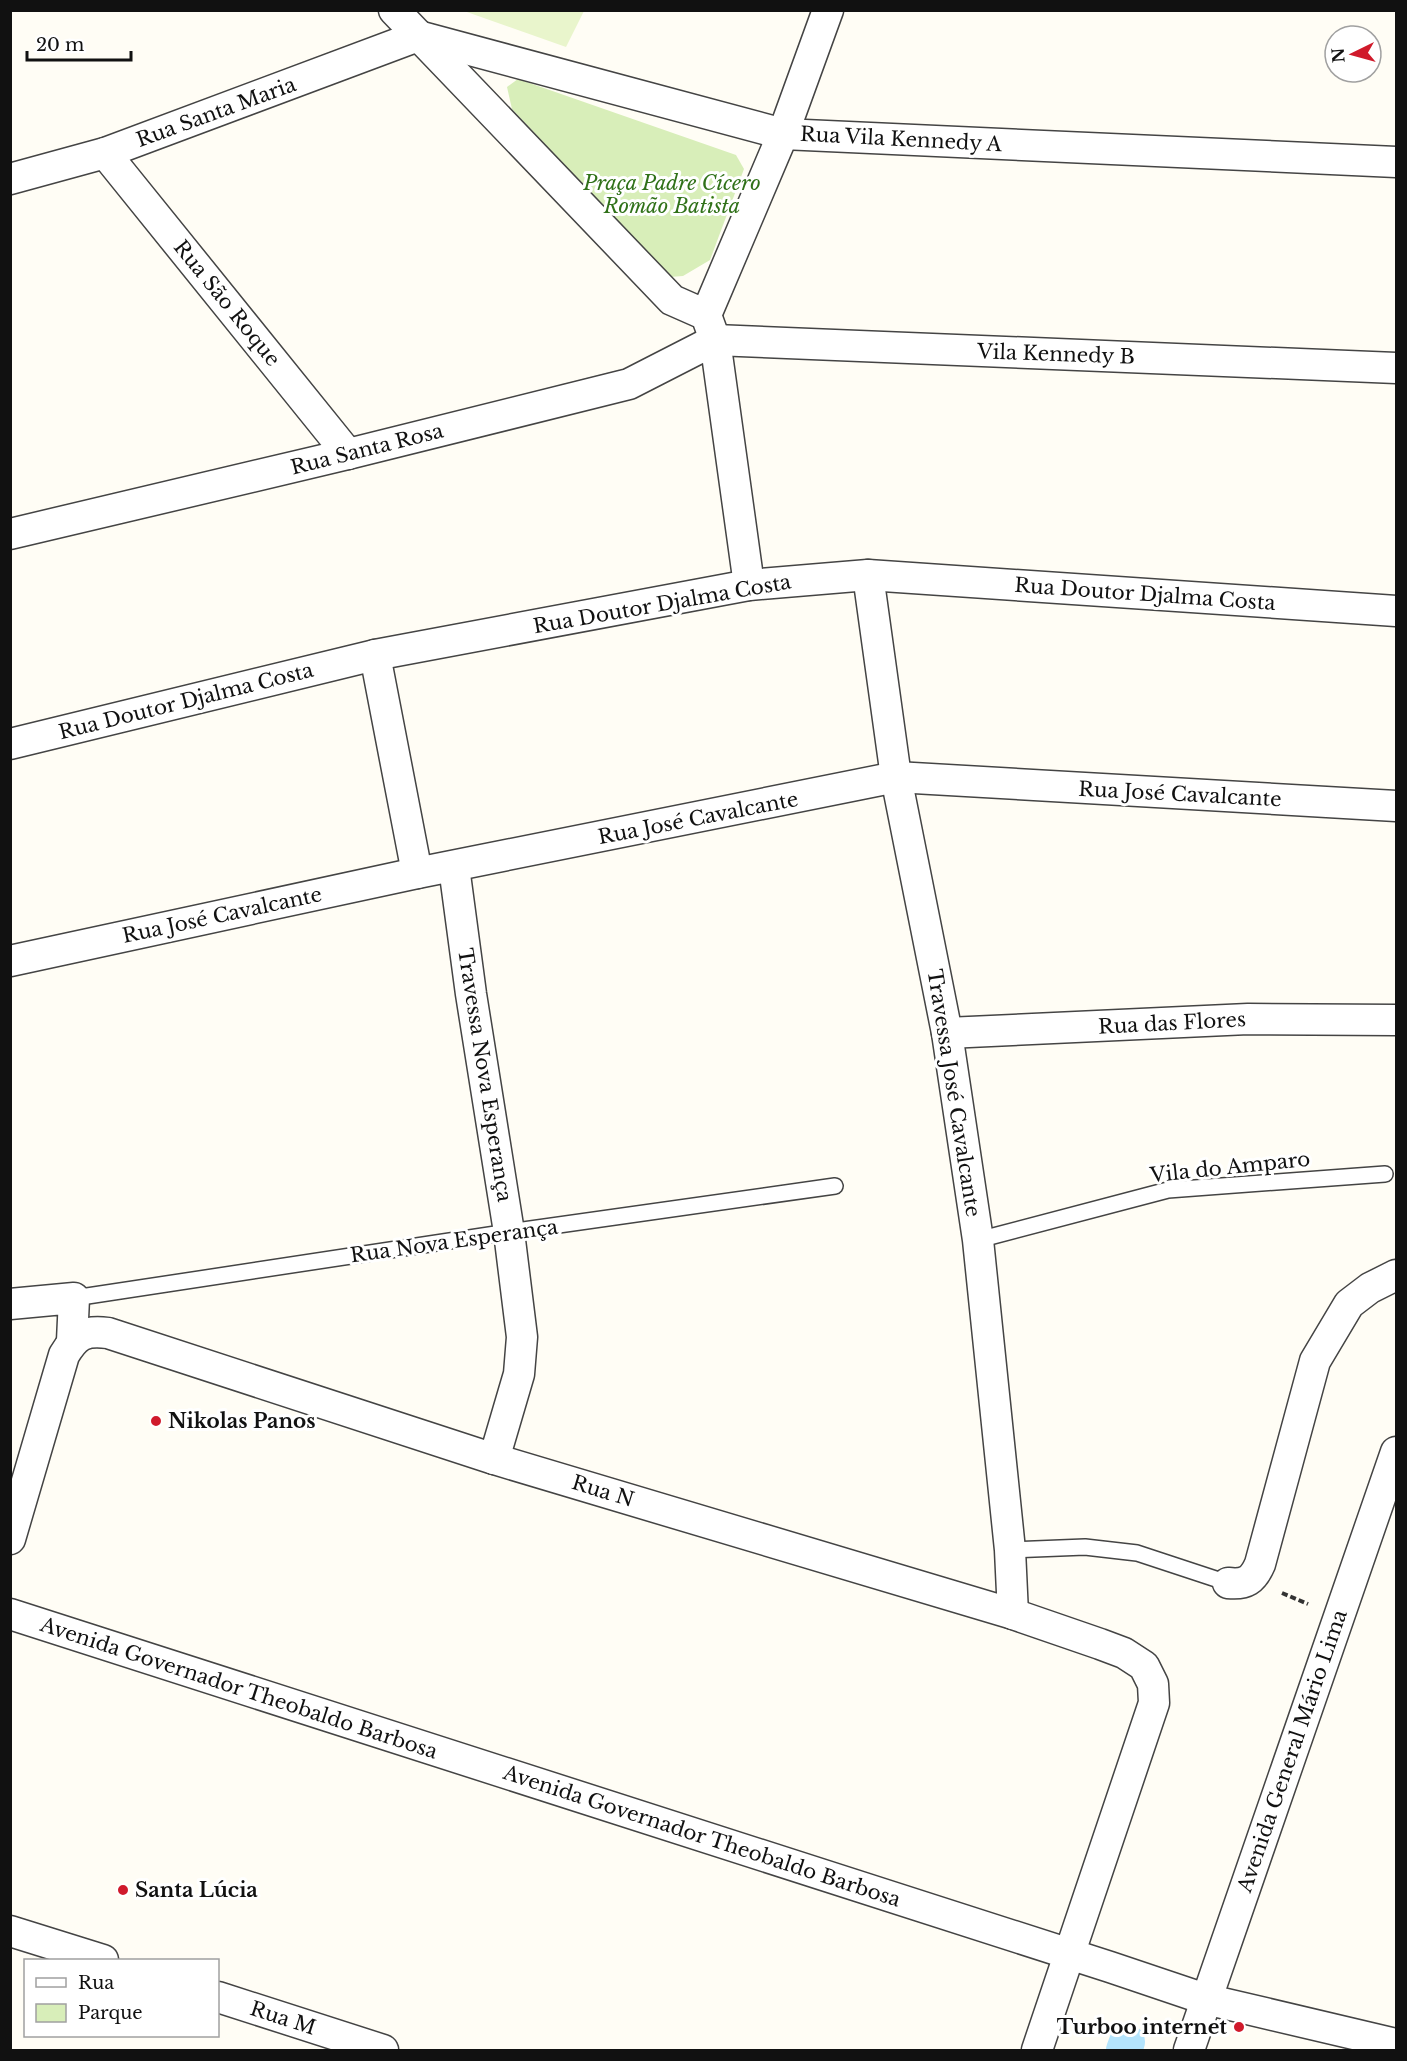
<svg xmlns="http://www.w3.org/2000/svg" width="1407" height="2061" viewBox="0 0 1407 2061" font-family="'Libre Baskerville',serif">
<rect width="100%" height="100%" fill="#fffdf5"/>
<path fill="#d8eeb9" d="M 518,79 L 736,155 L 744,169 L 710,260 L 683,276 L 670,277 L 512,109 L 507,87 Z"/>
<path fill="#e9f5cc" d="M 464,11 L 584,10 L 584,11 L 566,47 Z"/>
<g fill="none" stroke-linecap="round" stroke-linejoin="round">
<path stroke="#b4e4fc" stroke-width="36" d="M 1124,2050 L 1127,2042"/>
<defs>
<g id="lane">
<path d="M 978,1240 L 1168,1190 L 1385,1174"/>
<path d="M 74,1298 L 509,1232 L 835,1186"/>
<path d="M 1010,1550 L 1085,1547 L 1137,1553 L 1228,1583"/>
</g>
<g id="street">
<path d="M 394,10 L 672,300 L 706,315 L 715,340 L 749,585"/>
<path d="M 418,36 L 783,134 L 1396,162"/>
<path d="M 105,153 L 348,454"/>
<path d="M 10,179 L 105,153 L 418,36"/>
<path d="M 706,315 L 783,134 L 828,10"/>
<path d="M 10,534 L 348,454 L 629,384 L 715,340 L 1396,368"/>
<path d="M 868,575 L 896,777 L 947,1033 L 978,1240 L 1010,1550 L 1013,1614"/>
<path d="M 375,655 L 417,873"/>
<path d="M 10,744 L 375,655 L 749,585 L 868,575 L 1396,611"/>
<path d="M 454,867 L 471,994 L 509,1232 L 522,1337 L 519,1374 L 494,1459"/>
<path d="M 10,961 L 417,873 L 896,777 L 1396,806"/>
<path d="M 947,1033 L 1248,1019 L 1396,1020"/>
<path d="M 10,1304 L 74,1298 L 72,1341"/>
<path d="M 10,1539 L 64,1355 C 76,1335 84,1330 108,1333 L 494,1459 L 1013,1614 L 1100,1644 L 1124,1653 L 1144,1666 L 1153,1684 L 1154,1703 L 1037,2050"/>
<path d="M 1228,1583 C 1246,1585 1253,1580 1260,1564 L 1315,1361 L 1349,1304 L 1370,1288 L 1396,1275"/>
<path d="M 10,1614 L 1110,1967 L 1205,1999 L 1396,2044"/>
<path d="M 10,1931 L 103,1960"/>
<path d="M 218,1997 L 383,2050"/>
<path d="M 1189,2050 L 1396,1452"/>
</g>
</defs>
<use href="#lane" stroke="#444" stroke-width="18"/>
<use href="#street" stroke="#444" stroke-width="33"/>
<path stroke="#333" stroke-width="4" stroke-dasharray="6 3" stroke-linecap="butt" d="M 1282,1593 L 1308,1604"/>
<use href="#lane" stroke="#fff" stroke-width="15"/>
<use href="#street" stroke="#fff" stroke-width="30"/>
</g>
<g fill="#d01a2b" stroke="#fff" stroke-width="2">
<circle cx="156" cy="1421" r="6"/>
<circle cx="123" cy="1890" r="6"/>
<circle cx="1239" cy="2027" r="6"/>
</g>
<g text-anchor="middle" stroke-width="6" stroke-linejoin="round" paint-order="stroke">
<g font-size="20" fill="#111" stroke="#fff">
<text transform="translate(216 112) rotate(-20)" y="7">Rua Santa Maria</text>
<text transform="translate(901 139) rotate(3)" y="7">Rua Vila Kennedy A</text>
<text transform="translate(227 303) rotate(51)" y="7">Rua São Roque</text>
<text transform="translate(1056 354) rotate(2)" y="7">Vila Kennedy B</text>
<text transform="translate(367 449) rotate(-14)" y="7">Rua Santa Rosa</text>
<text transform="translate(1145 594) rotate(4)" y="7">Rua Doutor Djalma Costa</text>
<text transform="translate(662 604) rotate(-10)" y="7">Rua Doutor Djalma Costa</text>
<text transform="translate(186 701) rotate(-14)" y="7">Rua Doutor Djalma Costa</text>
<text transform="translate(1180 794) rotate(3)" y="7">Rua José Cavalcante</text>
<text transform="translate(698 818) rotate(-11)" y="7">Rua José Cavalcante</text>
<text transform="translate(222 915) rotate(-12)" y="7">Rua José Cavalcante</text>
<text transform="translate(1172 1023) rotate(-3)" y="7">Rua das Flores</text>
<text transform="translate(485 1075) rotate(81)" y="7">Travessa Nova Esperança</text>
<text transform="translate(954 1093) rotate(81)" y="7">Travessa José Cavalcante</text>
<text transform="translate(1230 1167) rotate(-6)" y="7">Vila do Amparo</text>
<text transform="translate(454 1241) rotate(-8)" y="7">Rua Nova Esperança</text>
<text transform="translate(603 1491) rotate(17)" y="7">Rua N</text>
<text transform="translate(239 1688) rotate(18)" y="7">Avenida Governador Theobaldo Barbosa</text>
<text transform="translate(1292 1751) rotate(-71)" y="7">Avenida General Mário Lima</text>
<text transform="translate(702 1836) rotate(18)" y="7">Avenida Governador Theobaldo Barbosa</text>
<text transform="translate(283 2018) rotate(18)" y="7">Rua M</text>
</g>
<g font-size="20" font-style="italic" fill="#307119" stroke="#fff">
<text x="672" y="190">Praça Padre Cícero<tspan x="672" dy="23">Romão Batista</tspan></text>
</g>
<g font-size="20" font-weight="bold" fill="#111" stroke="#fff" text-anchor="start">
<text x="168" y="1428">Nikolas Panos</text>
<text x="135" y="1897">Santa Lúcia</text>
<text x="1227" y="2034" text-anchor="end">Turboo internet</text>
</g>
</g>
<rect width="1407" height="2061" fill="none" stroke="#111111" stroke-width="24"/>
<rect x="24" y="1959" width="195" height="78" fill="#ffffff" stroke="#a0a0a0" stroke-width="1.5"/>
<rect x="36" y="1978" width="30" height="9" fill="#ffffff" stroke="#a0a0a0" stroke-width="1.5"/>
<text x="78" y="1989" font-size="18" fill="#111111">Rua</text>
<rect x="36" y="2004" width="30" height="18" fill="#d8eeb9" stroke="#a0a0a0" stroke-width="1.5"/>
<text x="78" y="2019" font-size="18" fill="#111111">Parque</text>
<g transform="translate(1353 54) rotate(265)"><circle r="28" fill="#ffffff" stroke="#a0a0a0" stroke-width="1.5"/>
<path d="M0-4.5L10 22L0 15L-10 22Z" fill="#d01a2b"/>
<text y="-9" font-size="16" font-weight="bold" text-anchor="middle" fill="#111111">N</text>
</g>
<path d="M27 51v9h104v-9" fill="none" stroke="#111111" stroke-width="3"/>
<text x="36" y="51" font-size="18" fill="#111111" stroke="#ffffff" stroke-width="4.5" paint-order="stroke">20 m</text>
</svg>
